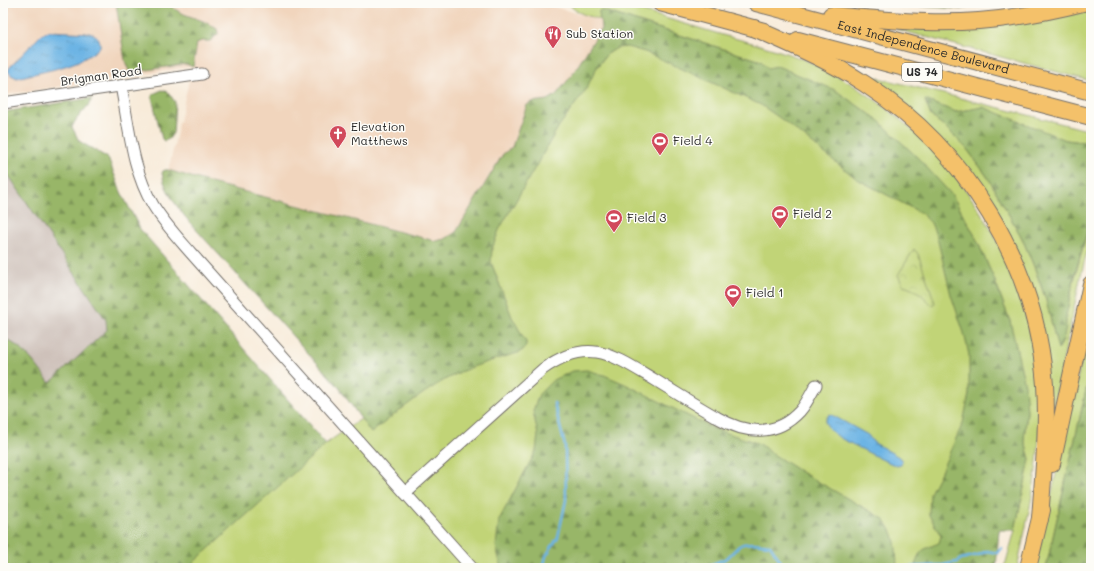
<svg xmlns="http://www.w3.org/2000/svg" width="1094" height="571" viewBox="0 0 1094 571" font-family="Mali,sans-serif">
<defs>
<pattern id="forest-firs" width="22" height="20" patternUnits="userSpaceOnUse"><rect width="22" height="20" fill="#98b668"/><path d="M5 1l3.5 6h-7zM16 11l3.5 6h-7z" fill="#7c9456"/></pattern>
<pattern id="park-crowns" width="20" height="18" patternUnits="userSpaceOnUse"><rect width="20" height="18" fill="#c1d477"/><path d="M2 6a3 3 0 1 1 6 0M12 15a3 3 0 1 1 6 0" fill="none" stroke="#a6b667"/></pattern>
<pattern id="water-ripples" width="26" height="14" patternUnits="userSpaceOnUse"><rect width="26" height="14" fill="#6cb4e4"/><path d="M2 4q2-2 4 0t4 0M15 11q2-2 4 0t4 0" fill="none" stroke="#5993b9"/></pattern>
</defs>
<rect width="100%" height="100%" fill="#fdfcf7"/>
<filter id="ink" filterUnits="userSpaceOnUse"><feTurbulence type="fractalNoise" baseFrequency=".025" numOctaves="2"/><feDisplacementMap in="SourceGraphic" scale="8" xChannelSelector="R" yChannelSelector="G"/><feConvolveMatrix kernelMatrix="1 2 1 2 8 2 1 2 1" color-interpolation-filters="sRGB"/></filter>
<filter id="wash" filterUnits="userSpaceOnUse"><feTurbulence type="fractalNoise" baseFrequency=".012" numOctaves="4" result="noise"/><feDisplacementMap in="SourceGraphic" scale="16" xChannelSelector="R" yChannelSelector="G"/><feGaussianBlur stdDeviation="0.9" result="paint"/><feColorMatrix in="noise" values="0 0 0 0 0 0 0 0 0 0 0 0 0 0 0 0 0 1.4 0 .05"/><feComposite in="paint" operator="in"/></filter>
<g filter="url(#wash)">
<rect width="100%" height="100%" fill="#f8ebd9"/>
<path fill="#f1d5bd" d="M 3,3 L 540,3 L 613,23 L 455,246 L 168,172 L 192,67 L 3,95 Z"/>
<path fill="#cec1ba" d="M 3,161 L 114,324 L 3,426 Z"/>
<g fill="#c1d477" stroke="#768051">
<path d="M 569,3 C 583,3 597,2 611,3 C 623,4 636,10 648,13 C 674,21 700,28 726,36 C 764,46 804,56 838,76 C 970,152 1045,286 1039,438 C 1037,482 1026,525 1017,568 L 1003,568 L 1006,562 L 1015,530 L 1030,459 L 1024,439 L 1027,411 L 1010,321 L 994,279 L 975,236 L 952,195 L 768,68 L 761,61 L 601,10 L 599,11 L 601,20 C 591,16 574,14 569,3 Z"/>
<path d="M 1091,7 L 1091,81 L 896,29 L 957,29 L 1071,13 Z"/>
<path d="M 613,23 L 816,97 L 975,267 L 991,568 L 149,568 L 496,324 L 455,246 Z"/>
<path d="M 866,75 C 941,93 1016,112 1091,131 L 1091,143 L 1066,140 L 1046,133 L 967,110 L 956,112 L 925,101 L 931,116 L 944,126 L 967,149 L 989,179 L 1022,238 L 1035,269 L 1046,300 L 1058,349 C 1068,334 1063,329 1066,314 C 1073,282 1082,250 1091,218 L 1091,236 L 1080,279 L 1052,414 L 1004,228 Z"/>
<path d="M 1091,317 L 1091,368 L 1046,568 L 1035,568 Z"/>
</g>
<g fill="url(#forest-firs)" stroke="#62704a">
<path d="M 116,3 L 166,3 L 181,13 L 203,21 L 217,29 L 218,34 L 210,41 L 201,41 L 197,43 L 193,67 L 186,64 L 134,72 L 129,71 L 125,61 Z"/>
<path d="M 902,3 L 988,3 L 961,9 L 901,5 Z"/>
<path d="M 601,10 L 761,61 L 768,68 L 777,66 L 835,90 L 877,119 L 919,159 L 952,195 L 975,236 L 994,279 L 1010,321 L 1025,385 L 1027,411 L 1024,439 L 1030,459 L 1015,530 L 999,530 L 996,568 L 916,568 C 917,550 924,549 939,543 L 941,536 L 929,515 L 930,493 L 939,476 L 963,423 L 969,394 L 969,355 L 964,333 L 951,295 L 937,237 L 931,223 L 921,213 L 857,179 L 784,121 L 761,105 L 645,52 L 627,47 L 617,48 L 606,55 L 596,69 L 585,91 L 559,126 L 499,230 L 492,249 L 491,262 L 512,317 L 526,342 L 526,346 L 523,350 L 518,353 C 499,358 479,364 460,372 C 428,387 399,411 371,433 L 338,386 L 191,224 C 179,209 165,193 162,173 L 164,170 L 168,170 L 211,183 L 435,241 L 445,239 L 456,232 L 503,154 L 512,147 L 527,105 L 532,102 L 548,100 L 556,95 L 572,75 L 601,29 C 601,22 599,17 599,11 Z"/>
<path d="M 162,90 L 168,92 L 175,102 L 173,133 L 169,139 L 164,141 L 162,139 L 152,97 L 153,94 Z"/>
<path d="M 92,98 C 90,107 77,115 72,127 L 79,141 L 108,158 L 121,192 L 140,229 L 326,444 L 195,561 L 189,568 L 3,568 L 3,341 L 8,340 C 29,353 35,364 50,383 L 107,330 L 106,320 L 3,167 L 3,112 Z"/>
<path d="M 925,100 L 956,112 L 983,107 L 1066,140 L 1091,143 L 1091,218 L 1075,274 L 1066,316 L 1066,328 L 1063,340 L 1058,350 L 1046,300 L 1035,269 L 1022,238 L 989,179 L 967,149 L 944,126 L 931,116 Z"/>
<path d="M 1091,368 L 1091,568 L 1046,568 Z"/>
<path d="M 587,370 L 604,375 L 625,384 L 712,428 L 760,444 L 771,453 L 801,472 L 882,518 C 897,533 896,548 897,568 L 503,568 L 500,563 L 496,546 L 499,520 L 536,451 L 538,435 L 533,411 L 539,394 L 553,380 L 572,371 Z"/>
</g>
<path fill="url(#park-crowns)" stroke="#768051" d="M 914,249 L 918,254 L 935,303 L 932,305 C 923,296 916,288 903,285 L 898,275 Z"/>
<g fill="url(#water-ripples)" stroke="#4c7088">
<path d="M 49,31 L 92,33 C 98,37 101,40 100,47 C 80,67 43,71 17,78 L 11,75 L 8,71 L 10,67 L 42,34 Z"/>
<path d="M 830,414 L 868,435 L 873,442 L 899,457 L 902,461 L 901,465 L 897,466 L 881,459 L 840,438 L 830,430 L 825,422 L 827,417 Z"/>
</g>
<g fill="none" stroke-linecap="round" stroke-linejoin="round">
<g stroke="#6cb4e4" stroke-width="2.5">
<path d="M 543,568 L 546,556 L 558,537 L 566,500 L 565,446 L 554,403"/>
<path d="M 703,568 L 727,558 L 739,546 L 743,544 L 753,543 L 770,545 L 785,568"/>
<path d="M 861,568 L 874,567 L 884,568"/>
<path d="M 892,568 L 943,565 L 957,562 L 961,559 L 978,555 L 987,551 L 997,553 L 1002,548"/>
</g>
</g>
</g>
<g filter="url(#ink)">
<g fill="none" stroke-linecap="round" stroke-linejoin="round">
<defs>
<g id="minor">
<path d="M 121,86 C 129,126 132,170 153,205 C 164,223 178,238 191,253 L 472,568"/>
<path d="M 3,103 L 202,74"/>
<path d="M 405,493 L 543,369 C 589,336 613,355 655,380 C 676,393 697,406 718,418 C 746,434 776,437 800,411 C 807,403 811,394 816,385"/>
</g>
<g id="highway">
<path d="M 660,3 L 764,31"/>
<path id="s1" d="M 756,3 L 1091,92"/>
<path d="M 831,15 C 862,18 894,21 926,22 C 979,24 1032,16 1083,3"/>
<path d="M 754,28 C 792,45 830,61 865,84 C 967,150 1036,264 1045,385 C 1048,430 1043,475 1040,519"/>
<path d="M 798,40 L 1091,117"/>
<path d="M 1052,464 L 1091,284"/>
<path d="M 1028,568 L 1042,510"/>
</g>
</defs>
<use href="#minor" stroke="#736e68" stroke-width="13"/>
<use href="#highway" stroke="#736e68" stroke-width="18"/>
<use href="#minor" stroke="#fff" stroke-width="11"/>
<use href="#highway" stroke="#f4c16a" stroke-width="16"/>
</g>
</g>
<defs>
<symbol id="restaurant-pin" viewBox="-11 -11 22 30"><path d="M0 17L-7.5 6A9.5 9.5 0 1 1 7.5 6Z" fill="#d1495b" stroke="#fdfcf7"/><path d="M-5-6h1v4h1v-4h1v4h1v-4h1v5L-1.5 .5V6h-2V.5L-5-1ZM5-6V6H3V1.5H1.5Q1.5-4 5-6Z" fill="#fff"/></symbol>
<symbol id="church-pin" viewBox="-11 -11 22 30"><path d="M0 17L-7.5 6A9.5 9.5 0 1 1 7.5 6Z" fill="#d1495b" stroke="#fdfcf7"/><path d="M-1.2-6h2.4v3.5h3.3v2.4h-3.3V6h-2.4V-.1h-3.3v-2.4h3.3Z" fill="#fff"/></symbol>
<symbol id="stadium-pin" viewBox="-11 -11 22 30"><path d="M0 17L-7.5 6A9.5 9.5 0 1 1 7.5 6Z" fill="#d1495b" stroke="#fdfcf7"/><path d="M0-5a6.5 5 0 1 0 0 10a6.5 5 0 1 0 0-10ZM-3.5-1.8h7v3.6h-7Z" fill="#fff"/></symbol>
</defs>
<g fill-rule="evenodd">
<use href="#restaurant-pin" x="543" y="24" width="20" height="27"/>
<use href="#church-pin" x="328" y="124" width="20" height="27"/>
<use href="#stadium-pin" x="650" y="131" width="20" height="27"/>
<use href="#stadium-pin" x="770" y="204" width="20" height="27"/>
<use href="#stadium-pin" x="604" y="208" width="20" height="27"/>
<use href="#stadium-pin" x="723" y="283" width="20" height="27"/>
</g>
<g text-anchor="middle" stroke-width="3" stroke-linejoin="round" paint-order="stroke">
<rect fill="#fdfcf7" stroke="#6a6a68" stroke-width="1" x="902" y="63" width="40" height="18" rx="3"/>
<g font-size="11" font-weight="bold" fill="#2b2b2b">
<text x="922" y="76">US 74</text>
</g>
<g font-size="12" fill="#2b2b2b" stroke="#fdfcf7" text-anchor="start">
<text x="566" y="38">Sub Station</text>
<text x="351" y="131">Elevation<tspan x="351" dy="14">Matthews</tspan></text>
<text x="673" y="145">Field 4</text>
<text x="793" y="218">Field 2</text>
<text x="627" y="222">Field 3</text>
<text x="746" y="297">Field 1</text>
</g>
<g font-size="12" fill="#2b2b2b" stroke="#fdfcf7">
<text dy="4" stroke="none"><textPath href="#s1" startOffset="173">East Independence Boulevard</textPath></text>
<text transform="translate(101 76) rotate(-8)" y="4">Brigman Road</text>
</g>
</g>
<rect width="1094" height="571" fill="none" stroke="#fdfcf7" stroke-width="16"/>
</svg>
